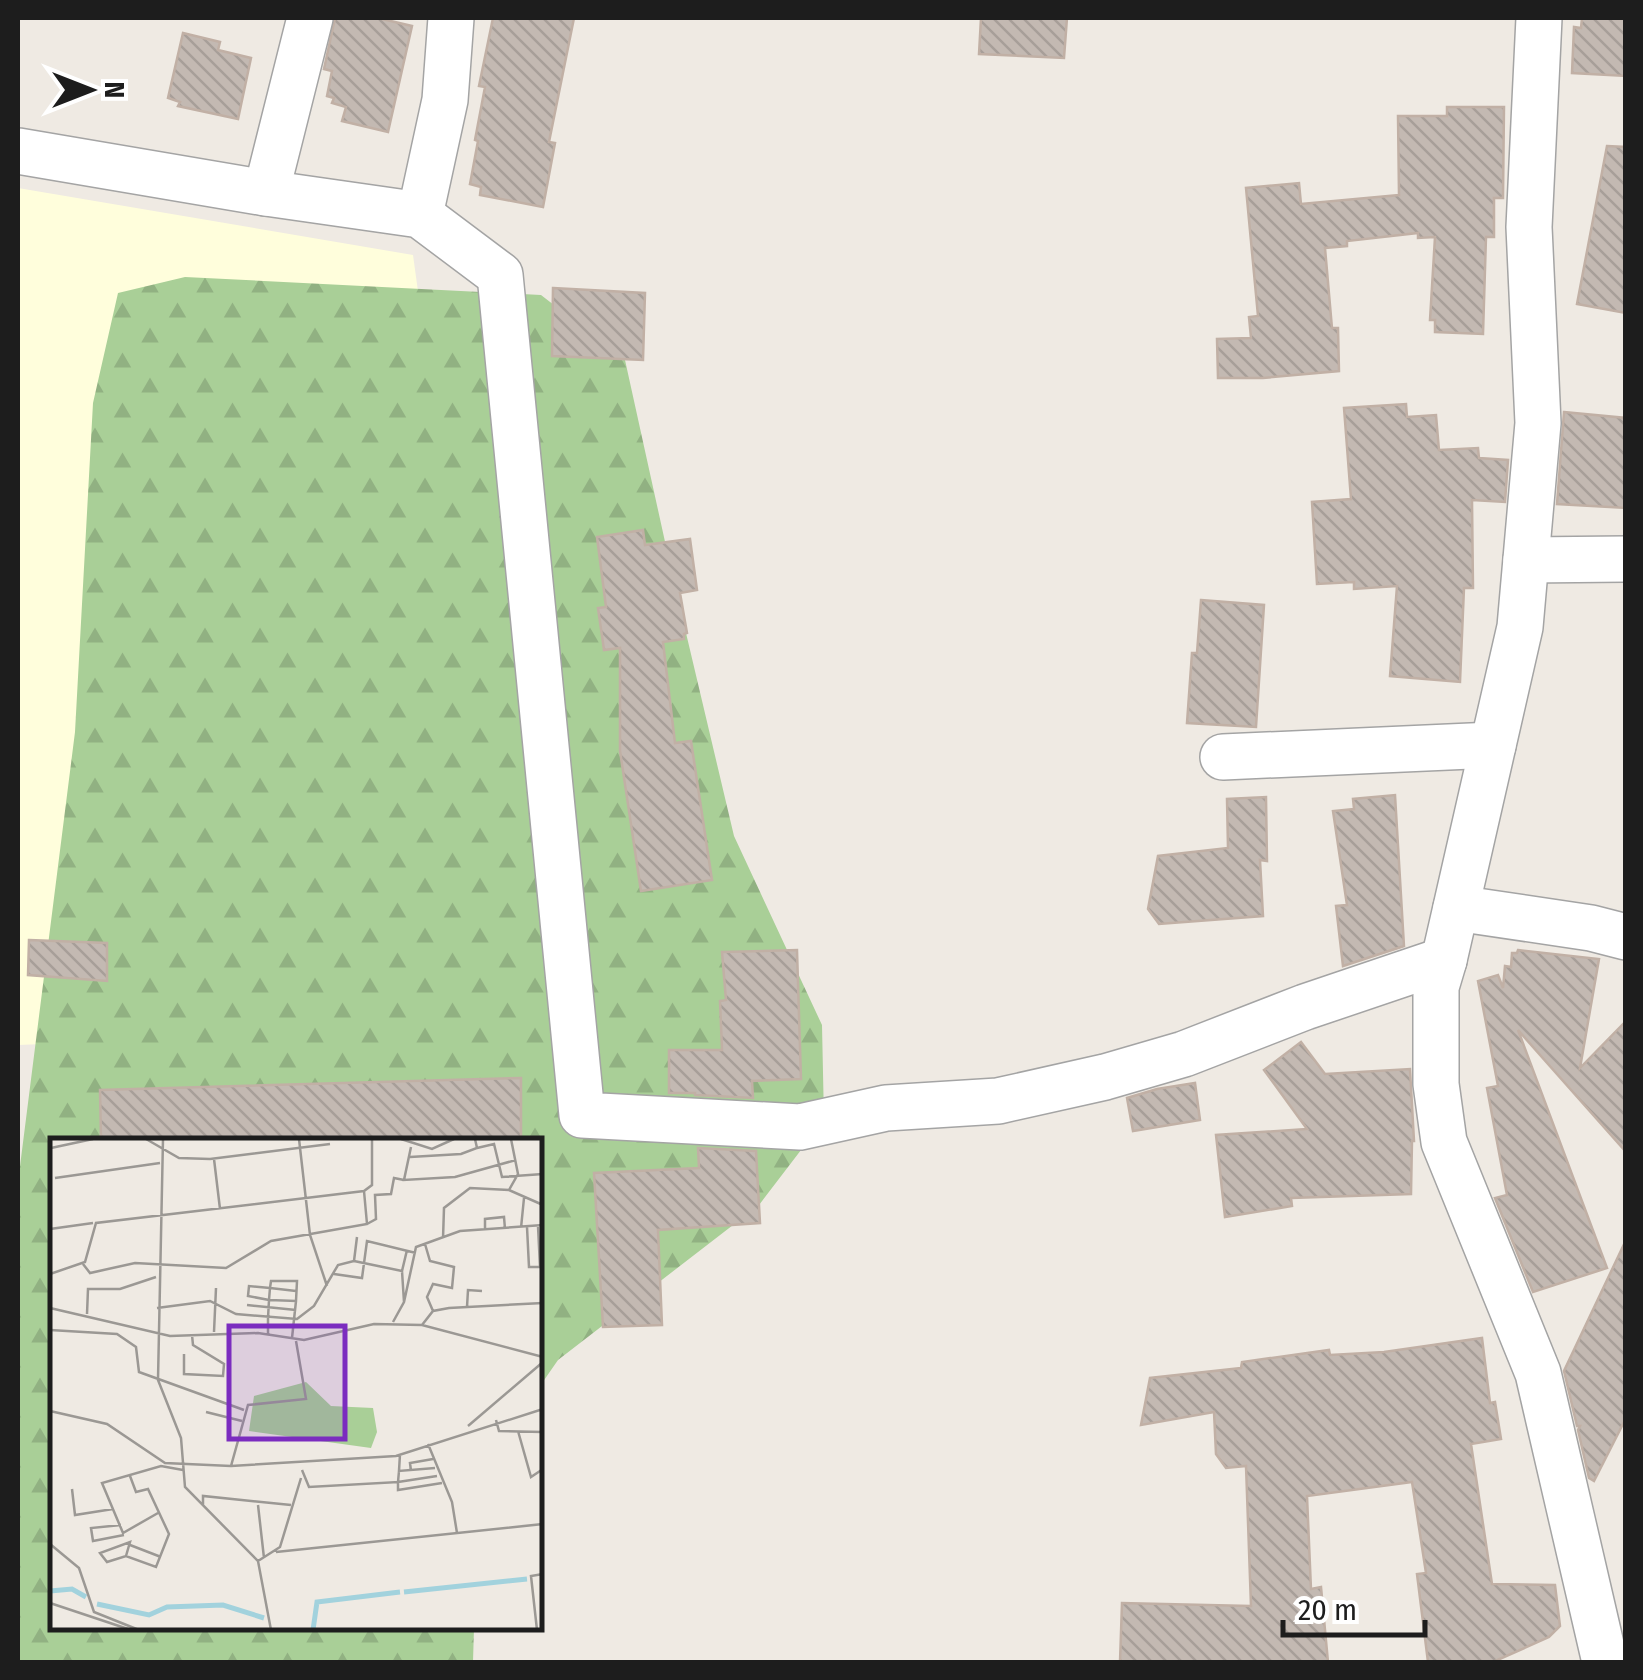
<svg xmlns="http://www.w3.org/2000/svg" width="1643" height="1680" viewBox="0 0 1643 1680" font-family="'Fira Sans Condensed',sans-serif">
<defs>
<pattern id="forest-firs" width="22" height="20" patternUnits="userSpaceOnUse" patternTransform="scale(2.5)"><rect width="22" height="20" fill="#a9cf97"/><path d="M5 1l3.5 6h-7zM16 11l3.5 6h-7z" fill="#91b182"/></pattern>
<pattern id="building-back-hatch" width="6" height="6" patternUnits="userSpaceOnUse" patternTransform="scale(2.5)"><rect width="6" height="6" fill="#c3b9b2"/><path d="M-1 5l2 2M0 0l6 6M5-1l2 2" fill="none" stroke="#a79f99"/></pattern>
</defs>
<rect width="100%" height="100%" fill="#efeae3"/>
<path fill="#fffedc" d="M 18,188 L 413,255 L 511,968 L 399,1030 L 18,1045 Z"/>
<path fill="url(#forest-firs)" d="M 185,277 L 541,295 L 625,360 L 673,578 L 734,836 L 822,1025 L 824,1120 L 759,1205 L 558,1360 L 540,1386 L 540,1140 L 52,1140 L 52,1628 L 474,1628 L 473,1662 L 18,1662 L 18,1182 L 75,732 L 93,403 L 118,293 Z"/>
<g fill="url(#building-back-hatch)" stroke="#c1b0a5" stroke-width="2.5">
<path d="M 335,18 L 378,18 L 412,26 L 388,132 L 342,121 L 346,107 L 332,103 L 334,98 L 327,96 L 332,71 L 324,69 Z"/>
<path d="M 493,18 L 574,18 L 549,142 L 555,143 L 543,207 L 480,195 L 481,187 L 470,184 L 478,141 L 475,140 L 485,87 L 479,86 Z"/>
<path d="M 981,18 L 1067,18 L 1064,58 L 979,54 Z"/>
<path d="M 1582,18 L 1626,19 L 1626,76 L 1572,73 L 1574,27 L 1581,28 Z"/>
<path d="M 183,33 L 220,42 L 218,50 L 251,58 L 238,119 L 178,106 L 180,102 L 168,98 Z"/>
<path d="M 1447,107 L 1504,107 L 1503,198 L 1494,198 L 1494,237 L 1486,237 L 1483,334 L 1435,332 L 1435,320 L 1430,320 L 1435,237 L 1418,238 L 1418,233 L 1347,241 L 1347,246 L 1325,248 L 1332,328 L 1338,328 L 1339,371 L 1263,378 L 1218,378 L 1217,339 L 1251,338 L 1249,317 L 1258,316 L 1246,188 L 1299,183 L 1301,204 L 1399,195 L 1398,116 L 1447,116 Z"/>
<path d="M 1607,146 L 1626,147 L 1626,313 L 1577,304 Z"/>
<path d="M 553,288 L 645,293 L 643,360 L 552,356 Z"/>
<path d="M 1406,404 L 1407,417 L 1436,415 L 1439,450 L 1478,448 L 1479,458 L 1508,460 L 1505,502 L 1472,500 L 1473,588 L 1464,588 L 1460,682 L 1390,676 L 1397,586 L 1354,589 L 1354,582 L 1317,584 L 1312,502 L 1351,499 L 1344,408 Z"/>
<path d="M 1564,412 L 1626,418 L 1626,508 L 1557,504 Z"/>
<path d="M 643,530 L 645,545 L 690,539 L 697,590 L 680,593 L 687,633 L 684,634 L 684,639 L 663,642 L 675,743 L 691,741 L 712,880 L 641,891 L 620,751 L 620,648 L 604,650 L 598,608 L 606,607 L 597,537 Z"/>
<path d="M 1201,600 L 1264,605 L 1256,727 L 1187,723 L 1192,653 L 1197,653 Z"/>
<path d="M 1395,795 L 1404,946 L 1343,966 L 1336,906 L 1347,905 L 1333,811 L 1354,809 L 1353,799 Z"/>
<path d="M 1266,797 L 1267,861 L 1260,860 L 1263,916 L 1159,924 L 1148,909 L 1158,856 L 1228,848 L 1227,799 Z"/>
<path d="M 29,940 L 107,943 L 107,981 L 28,975 Z"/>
<path d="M 797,950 L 801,1079 L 752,1081 L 753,1098 L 695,1095 L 695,1093 L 669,1093 L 669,1050 L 722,1050 L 720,1001 L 726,1000 L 722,952 Z"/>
<path d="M 1518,950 L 1599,959 L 1580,1068 L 1626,1021 L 1626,1152 L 1518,1030 L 1607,1268 L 1533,1292 L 1495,1198 L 1507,1195 L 1487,1088 L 1498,1086 L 1478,981 L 1498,975 L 1503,988 L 1505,966 L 1511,967 L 1512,953 L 1517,953 Z"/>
<path d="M 1301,1042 L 1325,1074 L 1410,1069 L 1414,1141 L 1412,1141 L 1411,1194 L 1291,1198 L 1292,1206 L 1225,1217 L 1216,1135 L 1307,1129 L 1264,1070 Z"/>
<path d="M 521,1078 L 521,1140 L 101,1140 L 100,1090 Z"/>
<path d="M 1195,1083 L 1200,1120 L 1133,1131 L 1127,1098 L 1157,1089 Z"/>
<path d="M 698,1148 L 756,1151 L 760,1223 L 658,1230 L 662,1325 L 603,1327 L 594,1173 L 699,1168 Z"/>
<path d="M 1626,1240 L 1626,1418 L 1594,1481 L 1589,1478 L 1578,1430 L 1580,1426 L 1577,1426 L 1564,1371 Z"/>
<path d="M 1482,1338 L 1490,1403 L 1495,1402 L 1501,1439 L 1471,1444 L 1492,1584 L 1555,1585 L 1560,1626 L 1549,1637 L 1493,1662 L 1428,1662 L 1417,1574 L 1426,1573 L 1412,1482 L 1307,1496 L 1311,1589 L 1321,1587 L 1328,1662 L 1120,1662 L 1122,1603 L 1251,1606 L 1246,1466 L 1226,1468 L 1216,1454 L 1214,1412 L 1141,1425 L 1150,1378 L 1241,1368 L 1242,1362 L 1329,1350 L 1330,1355 L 1384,1352 Z"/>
</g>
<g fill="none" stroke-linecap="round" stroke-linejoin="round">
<defs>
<g id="minor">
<path d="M 1539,18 L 1529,227 L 1538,423 L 1520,627 L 1444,960 L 1436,987 L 1436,1084 L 1444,1142 L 1538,1373 L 1605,1662"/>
<path d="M 18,151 L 266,193 L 420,215 L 500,275 L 582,1115 L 800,1127 L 886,1108 L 998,1101 L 1105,1077 L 1184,1054 L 1305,1007 L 1444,960"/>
<path d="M 266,193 L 310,18"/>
<path d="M 420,215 L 445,100 L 451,18"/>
<path d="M 1526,560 L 1626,559"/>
<path d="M 1223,757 L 1493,745"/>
<path d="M 1456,908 L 1591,928 L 1626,937"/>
</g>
</defs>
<use href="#minor" stroke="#a4a4a4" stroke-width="48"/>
<use href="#minor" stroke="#fff" stroke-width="45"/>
</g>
<g transform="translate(50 1138)">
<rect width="492" height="492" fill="#efeae3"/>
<path d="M 256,244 L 281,268 L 323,270 L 327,294 L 321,310 L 199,293 L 204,258 Z" fill="#a9cf97"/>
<path fill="none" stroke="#a2d2dd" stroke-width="5" d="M 0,453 L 22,451 L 36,459M 354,454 L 477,441M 47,466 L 99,477 L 117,469 L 173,467 L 214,480M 263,492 L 267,464 L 350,454"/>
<path fill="none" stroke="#9b9894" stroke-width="2.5" d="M 96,1 L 129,20 L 160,21 L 280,6M 113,1 L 108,242 L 131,300 L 135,349 L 208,423 L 221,492M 249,1 L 260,97 L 277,148M 351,1 L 382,11 L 404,1M 361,9 L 354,42 L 405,39 L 466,22M 1,10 L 43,1M 427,10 L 444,6 L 452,39 L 493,36M 360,19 L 411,16 L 427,10 L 425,1M 164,21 L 170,71M 5,40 L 110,25M 459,52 L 468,36 L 461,1M 317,86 L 326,81 L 325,57 L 341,56 L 344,40 L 354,42M 477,89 L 479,129 L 490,129 L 488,88M 471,90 L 474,60M 0,91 L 43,85M 435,92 L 435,81 L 454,79 L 455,91M 393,101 L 394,70 L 420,50 L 459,52 L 493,67M 375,106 L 380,123 L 404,129 L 402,150 L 383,146 L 377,159 L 383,173M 304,123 L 352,133 L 357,112M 33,126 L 40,135 L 85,125 L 176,130 L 221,103 L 317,86 L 314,53M 352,133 L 354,164M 0,136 L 35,124 L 46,85 L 314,53 L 322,47 L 322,1M 284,136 L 312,140 L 317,103 L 366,115M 197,167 L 246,172M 417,169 L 418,152 L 432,153M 0,170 L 120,198 L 208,195 L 254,202 L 324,186 L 372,187 L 493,219M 107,170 L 160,163 L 186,176 L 247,181 L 264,168 L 288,127 L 304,123 L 307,99M 37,176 L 38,151 L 70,151 L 106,139M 343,184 L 354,164 L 366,109 L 410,93 L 493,87M 372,187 L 383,173 L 399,170 L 493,165M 0,192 L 67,196 L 86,209 L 89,234 L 194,272M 164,194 L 166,150M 218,196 L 218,180 L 219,162 L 220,150 L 221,143 L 247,143 L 246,163 L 219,162 L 198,158 L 199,148 L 220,150 L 246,153M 242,200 L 246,163M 134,216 L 134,236 L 173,238 L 174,226 L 143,207 L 142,197M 0,273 L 57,286 L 115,325 L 181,328 L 346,318 L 493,271M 156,274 L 192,283M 446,282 L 449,293 L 493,294M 418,288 L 493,224M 468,293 L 481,339 L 493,331M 378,306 L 402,364 L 407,395M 350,316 L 349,333 L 385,330M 181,328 L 198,267 L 256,261 L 246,203M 252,332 L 259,349 L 348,344 L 348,352 L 392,345M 349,333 L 348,344 L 387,338M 361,333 L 360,325 L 383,321M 22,351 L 25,377 L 63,371M 208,367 L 214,420M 153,368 L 153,358 L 241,367M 108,375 L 73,395 L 52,345 L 111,328 L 133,332M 71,387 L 41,390 L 43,403 L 74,397M 0,406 L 29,430 L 44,474 L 89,492M 80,407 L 111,419M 226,414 L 493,386M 76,418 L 80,404 L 50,415 L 57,424 L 76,418 L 106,429 L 119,396 L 98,351 L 86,354 L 80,338M 208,423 L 230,409 L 251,340M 0,465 L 78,491M 487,492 L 481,438 L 493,436"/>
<path fill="#7b2cbf" fill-opacity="0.15" stroke="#7b2cbf" stroke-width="5" d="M 179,188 L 295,188 L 295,301 L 179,301 Z"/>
<rect width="492" height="492" fill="none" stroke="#1d1d1d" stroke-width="5"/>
</g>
<rect width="1643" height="1680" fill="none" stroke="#1d1d1d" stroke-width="40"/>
<g transform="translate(90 90) rotate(90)" stroke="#ffffff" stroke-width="8" paint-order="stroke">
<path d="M0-8L18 38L0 25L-18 38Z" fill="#1d1d1d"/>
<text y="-15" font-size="28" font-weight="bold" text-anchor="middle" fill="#1d1d1d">N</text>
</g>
<path d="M1283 1620v15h142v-15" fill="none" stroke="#1d1d1d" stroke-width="5"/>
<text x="1298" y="1620" font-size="30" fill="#1d1d1d" stroke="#ffffff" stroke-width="8" paint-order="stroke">20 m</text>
</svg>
